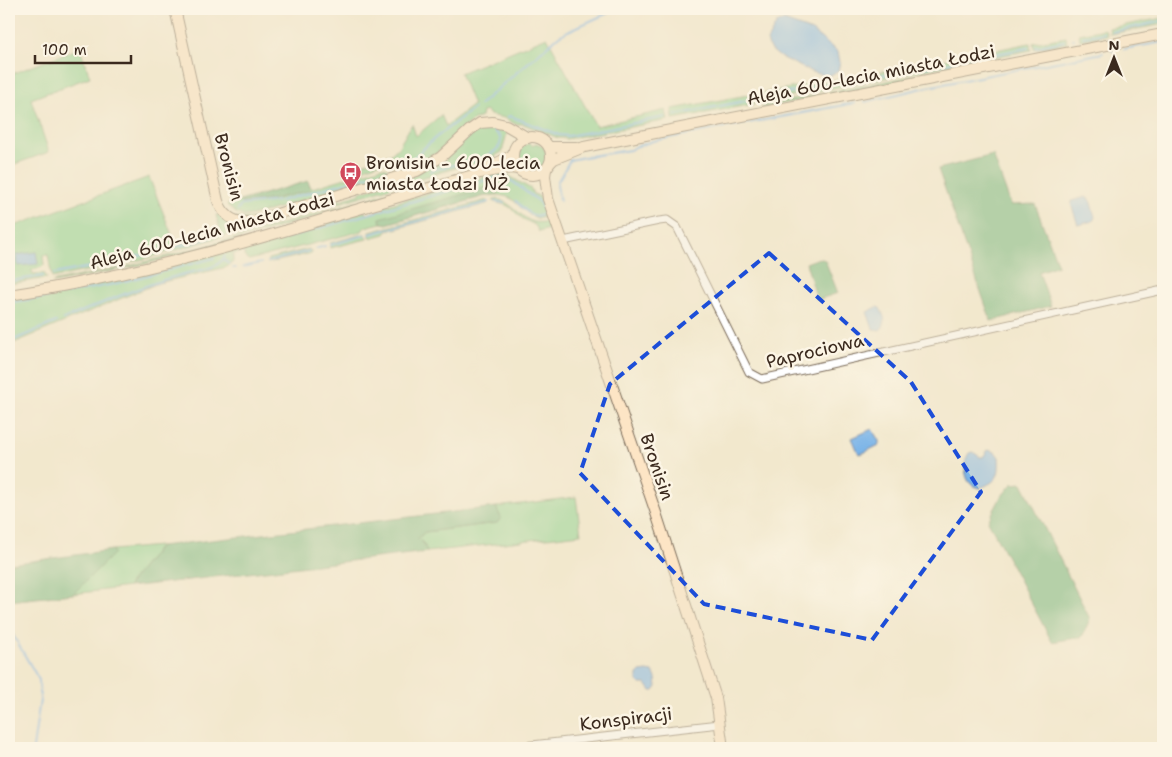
<svg xmlns="http://www.w3.org/2000/svg" width="1172" height="757" viewBox="0 0 1172 757" font-family="'Shantell Sans',sans-serif">
<rect width="100%" height="100%" fill="#fcf5e5"/>
<filter id="ink" filterUnits="userSpaceOnUse"><feTurbulence type="fractalNoise" baseFrequency=".02" numOctaves="2"/><feDisplacementMap in="SourceGraphic" scale="10" xChannelSelector="R" yChannelSelector="G"/><feConvolveMatrix kernelMatrix="1 2 1 2 8 2 1 2 1" color-interpolation-filters="sRGB"/></filter>
<filter id="wash" filterUnits="userSpaceOnUse"><feTurbulence type="fractalNoise" baseFrequency=".0096" numOctaves="4" result="noise"/><feDisplacementMap in="SourceGraphic" scale="20" xChannelSelector="R" yChannelSelector="G"/><feGaussianBlur stdDeviation="1.12" result="paint"/><feColorMatrix in="noise" values="0 0 0 0 0 0 0 0 0 0 0 0 0 0 0 0 0 1.4 0 .05"/><feComposite in="paint" operator="in"/></filter>
<g filter="url(#wash)">
<rect width="100%" height="100%" fill="#f2e8cd"/>
<g fill="#86d28f" stroke="#607e56">
<path d="M 1163,18 L 1163,24 L 1110,34 L 1109,28 Z"/>
<path d="M 1105,29 L 1107,35 L 1080,40 L 1079,34 Z"/>
<path d="M 547,37 L 596,126 L 666,110 L 668,120 L 566,139 L 565,138 L 558,138 L 523,124 L 515,124 L 504,118 L 490,115 L 487,111 L 482,112 L 481,117 C 463,123 453,140 439,151 C 427,162 413,167 398,172 L 393,164 C 378,157 362,175 350,168 L 391,154 L 398,148 L 412,124 L 416,136 L 441,115 L 446,126 L 473,105 L 460,73 Z"/>
<path d="M 1066,37 L 1067,43 L 1034,49 L 1033,43 Z"/>
<path d="M 1030,43 L 1031,50 L 962,63 L 961,57 Z"/>
<path d="M 80,48 L 90,77 L 31,99 L 49,152 L 9,166 L 9,75 Z"/>
<path d="M 954,58 L 956,64 L 760,102 L 758,94 Z"/>
<path d="M 958,67 L 957,70 L 762,108 L 761,106 Z"/>
<path d="M 753,94 L 754,104 L 673,119 L 672,109 Z"/>
<path d="M 487,126 C 495,126 501,127 507,133 L 502,152 L 495,156 L 496,158 L 483,163 L 458,167 L 332,205 L 331,203 L 360,194 L 360,192 L 411,177 L 480,128 Z"/>
<path d="M 530,143 L 533,146 L 536,143 L 543,146 L 546,153 C 547,162 544,168 536,171 L 532,167 L 529,171 L 523,167 L 519,161 C 518,152 521,146 530,143 Z"/>
<path d="M 382,167 L 387,168 L 390,175 L 272,210 L 252,215 L 244,216 L 236,213 L 227,205 L 240,201 L 241,203 L 279,198 Z"/>
<path d="M 504,173 L 531,189 L 533,194 C 542,195 545,205 548,213 C 537,229 520,204 510,198 C 506,196 502,196 498,195 L 495,186 L 380,219 L 381,223 L 365,227 L 362,231 L 261,257 L 249,260 L 245,257 L 244,252 L 233,254 L 233,262 L 227,267 L 158,283 L 9,345 L 9,299 L 48,293 L 51,298 L 54,297 L 55,291 L 365,211 L 366,214 L 384,209 L 384,206 L 468,181 L 496,174 Z"/>
<path d="M 149,177 L 176,245 L 220,229 L 216,215 L 221,215 L 224,218 L 278,218 L 281,220 L 144,259 L 52,278 L 48,255 L 43,255 L 44,265 L 42,267 L 32,270 L 33,274 L 44,273 L 47,278 L 9,284 L 9,228 Z"/>
<path d="M 429,181 L 422,185 L 232,241 L 141,265 L 54,283 L 52,282 L 133,265 L 206,246 Z"/>
<path d="M 498,199 C 511,203 517,213 529,220 C 537,225 545,220 553,222 L 555,227 L 539,232 L 535,225 L 523,219 L 511,208 L 506,205 L 494,202 L 494,199 Z"/>
<path d="M 487,200 L 489,203 L 387,231 L 385,234 L 370,238 L 370,232 Z"/>
<path d="M 363,234 L 365,234 L 367,239 L 330,248 L 330,243 Z"/>
<path d="M 309,249 L 312,253 L 268,263 L 268,259 Z"/>
<path d="M 576,497 L 581,534 L 427,552 L 424,544 L 418,538 L 425,532 L 497,523 L 501,518 L 496,507 Z"/>
<path d="M 160,546 L 129,584 L 129,587 L 73,594 L 113,553 L 112,550 Z"/>
</g>
<g fill="#6cb47a" stroke="#546f4c">
<path d="M 993,155 L 1011,205 L 1035,204 L 1058,265 L 1039,272 L 1051,306 L 991,321 L 938,169 Z"/>
<path d="M 308,181 L 311,190 L 270,200 L 241,203 L 240,201 Z"/>
<path d="M 495,185 L 498,195 L 486,196 L 387,224 L 381,223 L 380,218 Z"/>
<path d="M 819,258 L 825,260 L 838,293 L 817,300 L 806,263 Z"/>
<path d="M 1022,483 L 1090,619 L 1082,637 L 1052,642 L 988,521 L 1001,497 L 1012,484 Z"/>
<path d="M 496,507 L 501,518 L 497,523 L 425,532 L 418,538 L 424,544 L 427,552 L 129,587 L 129,584 L 160,546 Z"/>
<path d="M 112,550 L 114,553 L 73,594 L 9,601 L 9,564 Z"/>
</g>
<g fill="#77b2e8" stroke="#596e83">
<path d="M 784,21 L 812,31 L 838,52 L 840,62 L 838,71 L 828,76 L 812,72 L 780,57 L 770,49 L 767,41 L 777,23 Z"/>
<path d="M 1086,197 L 1090,200 L 1095,217 L 1093,221 L 1078,225 L 1071,204 L 1071,201 Z"/>
<path d="M 36,252 L 38,264 L 18,266 L 17,255 Z"/>
<path d="M 877,307 L 880,308 C 884,316 888,323 880,330 L 873,329 L 867,312 Z"/>
<path d="M 872,429 L 879,441 L 879,445 L 863,453 L 859,454 L 852,438 Z"/>
<path d="M 988,450 L 995,452 L 999,457 C 1000,476 998,481 980,488 C 977,487 975,486 972,485 C 964,479 963,461 969,453 L 973,452 L 980,457 L 983,457 Z"/>
<path d="M 647,671 L 653,672 L 656,678 L 657,687 L 654,691 L 651,691 L 646,684 L 640,684 L 637,681 L 637,674 L 640,672 Z"/>
</g>
<g fill="none" stroke-linecap="round" stroke-linejoin="round">
<g stroke="#77b2e8" stroke-width="2">
<path d="M 1112,32 L 1163,21"/>
<path d="M 1083,37 L 1104,33"/>
<path d="M 1073,39 L 1074,39"/>
<path d="M 1036,47 L 1064,41"/>
<path d="M 1124,49 L 1163,42"/>
<path d="M 1112,51 L 1113,51"/>
<path d="M 964,60 L 1028,48"/>
<path d="M 860,79 L 953,62"/>
<path d="M 762,98 L 850,80"/>
<path d="M 865,102 L 923,88 L 1103,53"/>
<path d="M 479,105 L 559,36 L 568,31 L 617,9"/>
<path d="M 675,115 L 750,100"/>
<path d="M 508,117 L 510,116 L 559,135 L 568,136 L 665,117"/>
<path d="M 399,167 L 408,163 L 434,139 L 474,108"/>
<path d="M 430,171 C 447,165 489,161 498,148 C 501,145 501,140 500,137 L 493,129"/>
<path d="M 495,201 L 504,203"/>
<path d="M 516,201 C 524,209 533,221 544,213"/>
<path d="M 560,201 L 557,185 L 558,181 L 570,160 L 584,157 L 630,150 L 635,147 L 653,141 L 855,103"/>
<path d="M 238,210 L 241,205 L 280,201 L 387,171"/>
<path d="M 549,224 L 553,226"/>
<path d="M 231,233 L 232,228"/>
<path d="M 370,234 L 489,202"/>
<path d="M 330,245 L 365,235"/>
<path d="M 247,249 L 497,177 C 514,177 525,194 538,200 L 545,213"/>
<path d="M 315,249 L 325,246"/>
<path d="M 223,259 L 229,264"/>
<path d="M 268,262 L 309,251"/>
<path d="M 243,267 L 261,263"/>
<path d="M 233,268 L 236,268"/>
<path d="M 54,274 L 111,263 L 210,238"/>
<path d="M 10,281 L 43,276"/>
<path d="M 57,295 L 114,284 L 214,258"/>
<path d="M 13,302 L 48,297"/>
<path d="M 64,319 C 105,302 145,284 188,273 C 201,270 218,269 225,256"/>
<path d="M 9,342 L 56,322"/>
<path d="M 9,628 L 39,680 L 40,700 L 33,748"/>
</g>
</g>
</g>
<g filter="url(#ink)">
<g fill="none" stroke-linecap="round" stroke-linejoin="round">
<defs>
<g id="street">
<path d="M 563,241 L 659,221 L 667,220 L 677,227 L 749,372 L 762,379 L 1163,290"/>
<path d="M 505,748 L 720,724"/>
</g>
<g id="secondary">
<path d="M 175,9 L 218,201 C 224,217 236,225 254,221 L 417,171 L 441,157 L 470,130 L 480,123 L 493,122 L 506,125 L 528,138"/>
<circle cx="532" cy="156" r="19"/>
<path d="M 549,147 L 576,147"/>
<path d="M 550,163 L 554,159 L 584,147 L 1163,34"/>
<path d="M 489,167 L 513,155"/>
<path d="M 546,169 L 545,176 L 548,199 L 656,513 L 716,698 L 723,748"/>
<path d="M 9,295 C 170,271 324,218 480,173 L 510,168 L 518,169"/>
</g>
</defs>
<use href="#street" stroke="#7b6c5b" stroke-width="9"/>
<use href="#secondary" stroke="#7b6c5b" stroke-width="12"/>
<use href="#street" stroke="#fff" stroke-width="7"/>
<use href="#secondary" stroke="#fde5c5" stroke-width="10"/>
</g>
</g>
<path d="M0 0H1172V757H0ZM 769,253 L 911,382 L 981,492 L 872,640 L 704,604 L 580,473 L 610,384 Z" fill="#f2e8cd" fill-opacity=".55" fill-rule="evenodd"/>
<path fill="none" stroke="#1d4ed8" stroke-width="4" stroke-dasharray="10 6" stroke-linejoin="round" d="M 769,253 L 911,382 L 981,492 L 872,640 L 704,604 L 580,473 L 610,384 Z"/>
<defs>
<symbol id="bus-pin" viewBox="-11 -11 22 30"><path d="M0 17L-7.5 6A9.5 9.5 0 1 1 7.5 6Z" fill="#d1495b" stroke="#fcf5e5"/><path d="M-5-6H5V4H4V6H2V4H-2V6H-4V4H-5ZM-3.5-4V0h7V-4ZM-3.5 1.2v1.5H-2V1.2ZM2 1.2v1.5H3.5V1.2Z" fill="#fff"/></symbol>
</defs>
<g fill-rule="evenodd">
<use href="#bus-pin" x="338" y="160" width="25" height="34"/>
</g>
<g text-anchor="middle" stroke-width="5" stroke-linejoin="round" paint-order="stroke">
<g font-size="18" fill="#3b2a1e" stroke="#fcf5e5">
<text transform="translate(871 75) rotate(-11)" y="6">Aleja 600-lecia miasta Łodzi</text>
<text transform="translate(229 167) rotate(75)" y="6">Bronisin</text>
<text transform="translate(212 231) rotate(-15)" y="6">Aleja 600-lecia miasta Łodzi</text>
<text transform="translate(815 351) rotate(-13)" y="6">Paprociowa</text>
<text transform="translate(657 467) rotate(71)" y="6">Bronisin</text>
<text transform="translate(626 719) rotate(-7)" y="6">Konspiracji</text>
</g>
<g font-size="18" fill="#3b2a1e" stroke="#fcf5e5" text-anchor="start">
<text x="366" y="169">Bronisin - 600-lecia<tspan x="366" dy="21">miasta Łodzi NŻ</tspan></text>
</g>
</g>
<rect width="1172" height="757" fill="none" stroke="#fcf5e5" stroke-width="30"/>
<g transform="translate(1114 58)" stroke="#fcf5e5" stroke-width="4" paint-order="stroke">
<path d="M0-4L9 19L0 12L-9 19Z" fill="#3b2a1e"/>
<text y="-8" font-size="14" font-weight="bold" text-anchor="middle" fill="#3b2a1e">N</text>
</g>
<path d="M35 55v8h96v-8" fill="none" stroke="#3b2a1e" stroke-width="2.5"/>
<text x="42" y="55" font-size="15" fill="#3b2a1e" stroke="#fcf5e5" stroke-width="4" paint-order="stroke">100 m</text>
</svg>
